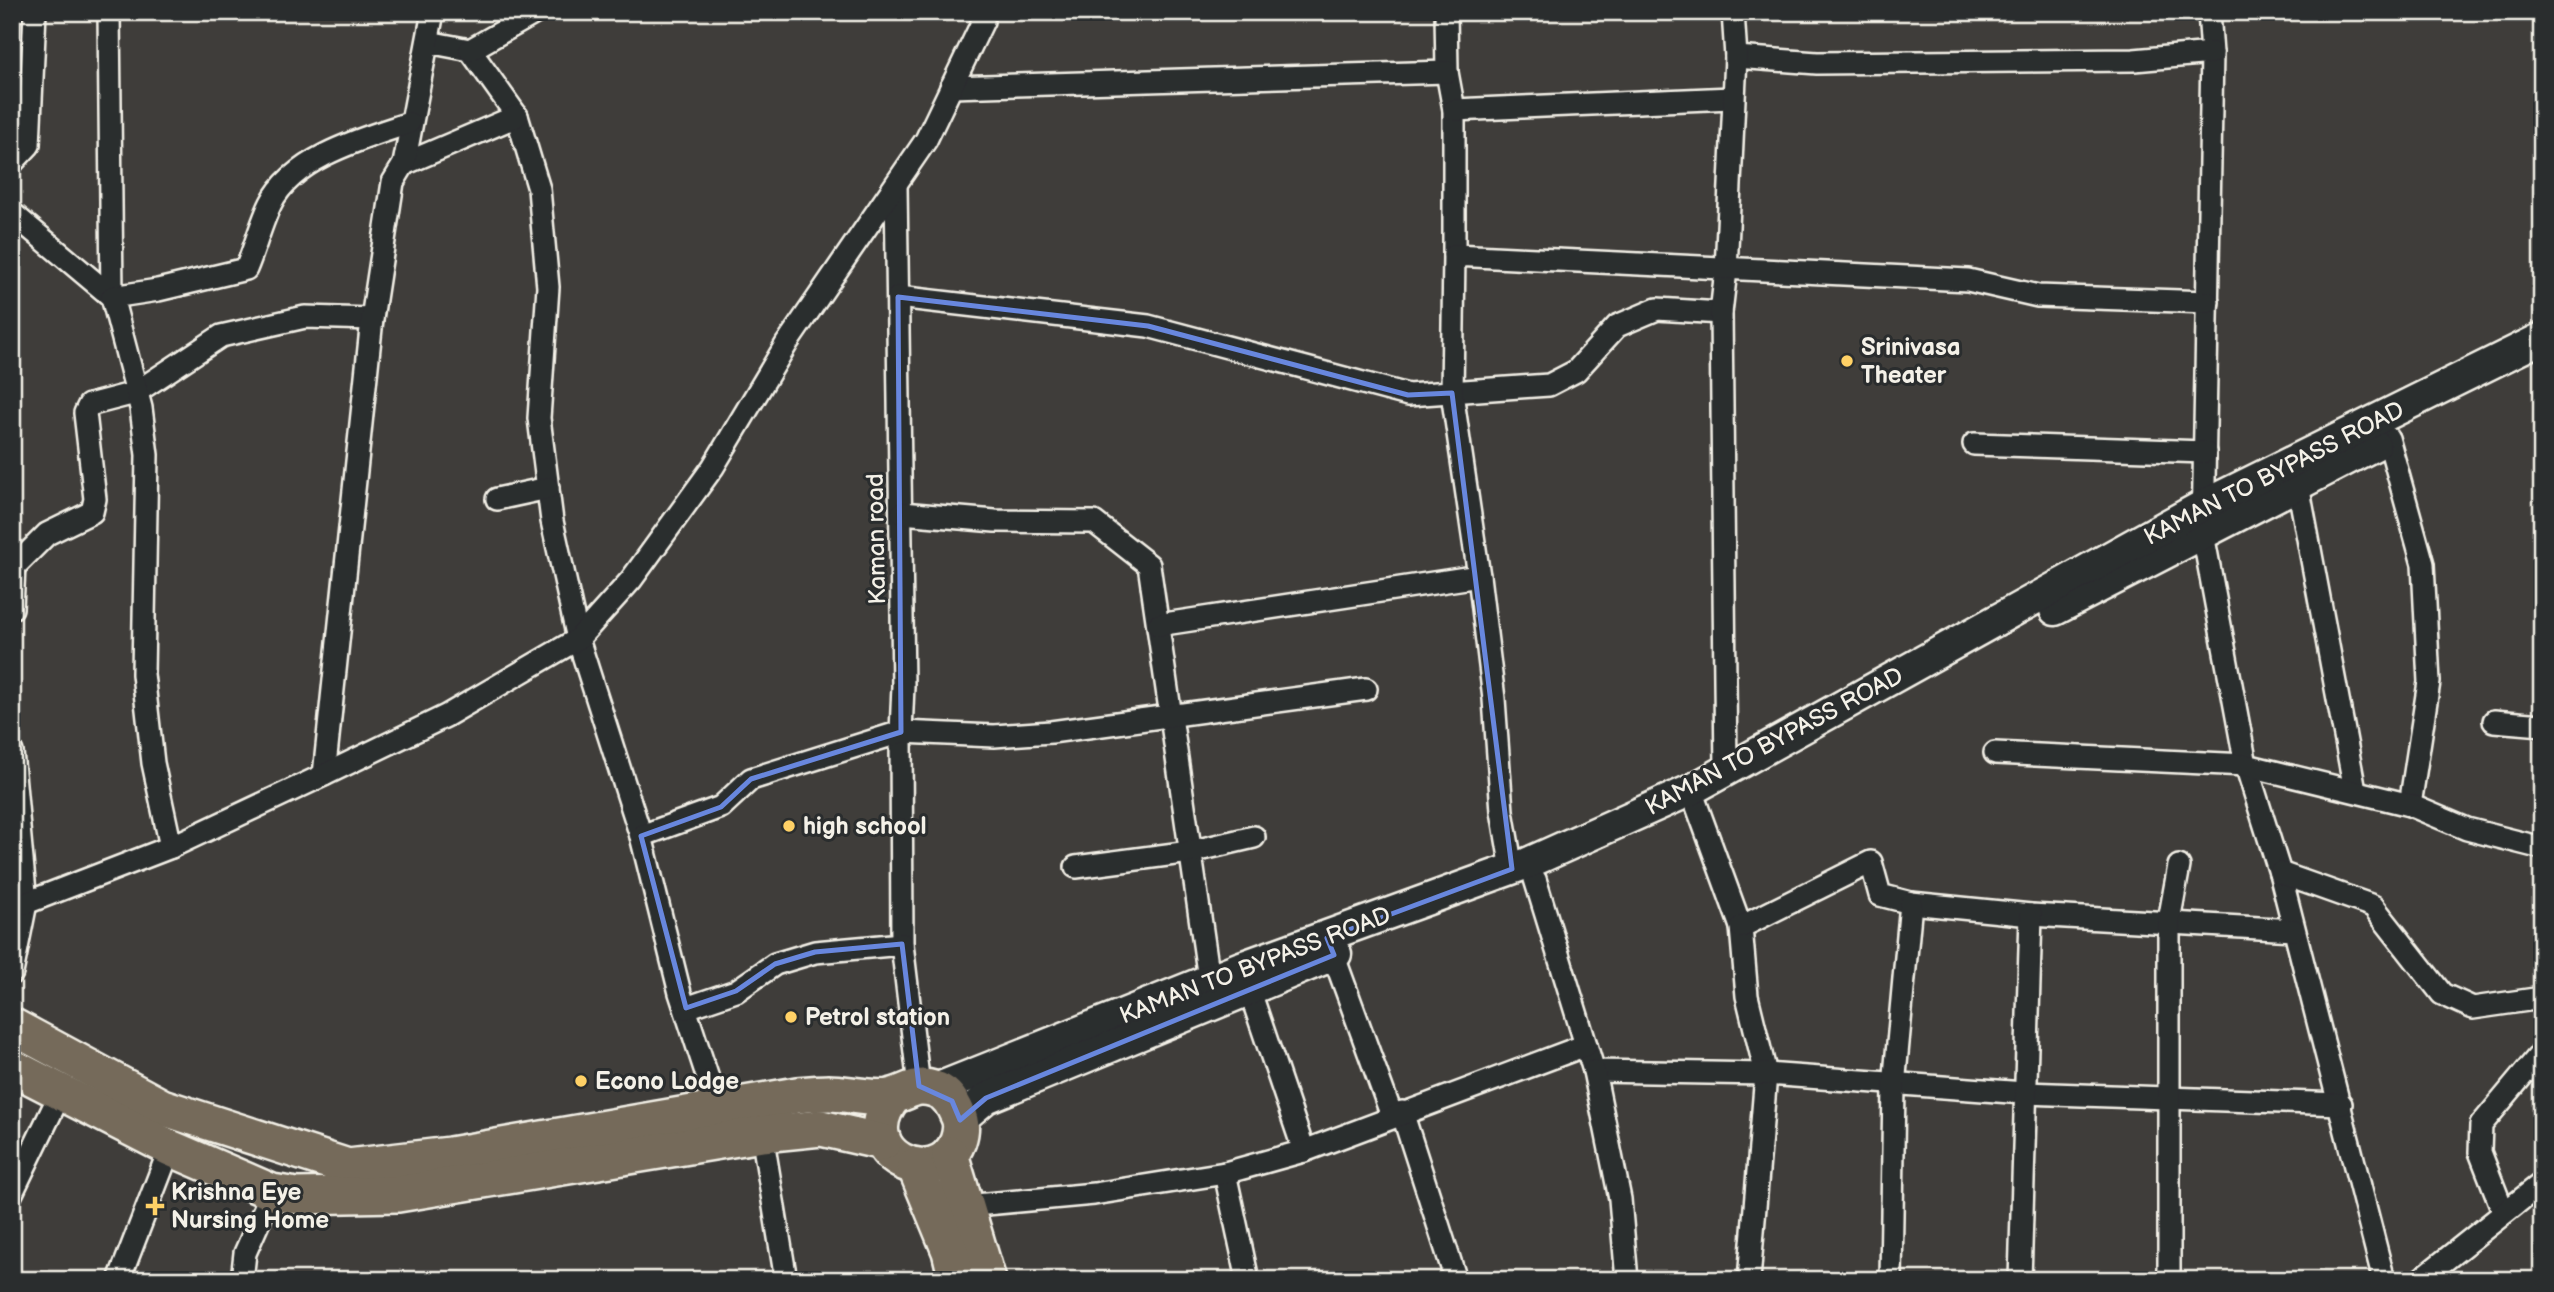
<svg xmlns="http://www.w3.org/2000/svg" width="2554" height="1292" viewBox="0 0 2554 1292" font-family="'Balsamiq Sans',sans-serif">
<rect width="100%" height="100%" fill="#3f3d3a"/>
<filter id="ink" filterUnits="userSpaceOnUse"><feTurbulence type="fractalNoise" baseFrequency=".0143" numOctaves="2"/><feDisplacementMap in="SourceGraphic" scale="14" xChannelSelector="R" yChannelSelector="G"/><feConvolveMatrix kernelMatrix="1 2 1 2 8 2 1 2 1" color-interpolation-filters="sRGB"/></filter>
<g filter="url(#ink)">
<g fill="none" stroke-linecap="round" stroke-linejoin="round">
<defs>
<g id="street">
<path d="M 1446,12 L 1447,72 L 1454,110 L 1454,255"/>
<path d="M 2209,12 L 2212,53 L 2203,534 L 2246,765 L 2280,873 L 2384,1280"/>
<path d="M 428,42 L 470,50 L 517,116 L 539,189 L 548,287 L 539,418 L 552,521 L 578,639 L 641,836 L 680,993 L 718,1109"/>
<path d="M 470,50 L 537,12"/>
<path d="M 1736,57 L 1817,63 L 2134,60 L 2212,53"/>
<path d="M 951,87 L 1447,72"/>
<path d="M 1454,110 L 1732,98"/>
<path d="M 12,163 L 29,145 L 35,12"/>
<path d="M 404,164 L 517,116"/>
<path d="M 896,186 L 903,686 L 901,732 L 902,944 L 919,1086"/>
<path d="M 12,213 L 112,297 L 109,12"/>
<path d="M 898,297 L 1148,326 L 1408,395 L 1549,385 L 1576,371 L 1617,326 L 1657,309 L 1721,313"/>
<path d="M 2388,438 L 2423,564 L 2429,682 L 2410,805"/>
<path d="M 1974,444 L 2205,452"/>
<path d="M 2298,485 L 2355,790"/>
<path d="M 497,499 L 548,488"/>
<path d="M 902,513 L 995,521 L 1094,522 L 1149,565 L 1209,979"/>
<path d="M 12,569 L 47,534 L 92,512 L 95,499 L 85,413 L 89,405 L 135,393 L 221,336 L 305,317 L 372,319"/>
<path d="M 12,608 L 14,567"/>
<path d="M 1158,625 L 1479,576"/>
<path d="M 2494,721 L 2542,725"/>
<path d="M 12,752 L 26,903 L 12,973"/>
<path d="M 1995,753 L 2246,765 L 2410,805 L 2467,829 L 2542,848"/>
<path d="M 1726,771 L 1721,313 L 1726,270 L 1736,57 L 1733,12"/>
<path d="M 324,775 L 372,319 L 393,182 L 404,164 L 433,12"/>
<path d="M 1691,790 L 1741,927 L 1747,996 L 1766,1074 L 1749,1280"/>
<path d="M 641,836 L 721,807 L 751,779 L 901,732 L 994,736 L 1051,732 L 1366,689"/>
<path d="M 171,847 L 153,763 L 143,674 L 147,455 L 141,408 L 112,297 L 158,290 L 246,269 C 255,248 261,223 271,203 C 294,157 364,138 409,123"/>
<path d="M 1076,867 L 1190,852 L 1254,837"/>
<path d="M 1512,869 L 1502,811 L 1494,699 L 1479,576 L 1452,393 L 1454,255 L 1968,280 L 2038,296 L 2208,302"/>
<path d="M 2280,873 L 2373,906 L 2442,994 L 2473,1008 L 2542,998"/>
<path d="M 12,904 L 26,903 L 171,847 L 324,775 L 446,716 L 578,639 L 631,580 L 713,467 L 787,343 L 926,140 L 983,21 L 984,12"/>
<path d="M 1741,927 L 1871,862 L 1880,895 L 1911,903 L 2031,915 L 2294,930"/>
<path d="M 1329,943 L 1392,1116"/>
<path d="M 1245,977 L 1304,1151"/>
<path d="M 686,1008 L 736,991 L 775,964 L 815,952 L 902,944"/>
<path d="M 1586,1045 L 1594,1071 L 1766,1074 L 2024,1093 L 2341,1104"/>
<path d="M 1594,1071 L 1620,1199 L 1627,1280"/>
<path d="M 1402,1112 L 1456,1280"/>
<path d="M 762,1134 L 786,1280"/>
<path d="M 1225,1173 L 1248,1280"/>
<path d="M 12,1193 L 61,1092"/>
<path d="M 965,1206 L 1094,1194 L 1225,1173 L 1304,1151 L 1586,1045 L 1535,879"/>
<path d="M 2503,1211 L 2480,1152 L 2481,1125 L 2542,1052"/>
<path d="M 119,1280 L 170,1148"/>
<path d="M 242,1280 L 245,1253 L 272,1192"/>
<path d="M 1891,1280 L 1894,1086 L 1911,903"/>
<path d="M 2020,1280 L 2031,915"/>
<path d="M 2169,1280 L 2169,921 L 2179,866"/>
<path d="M 2420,1280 L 2542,1183"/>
</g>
<g id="secondary">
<path d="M 2055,610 L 2375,445"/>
<path d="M 936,1089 L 1241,967 L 1528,863 L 1691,790 L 2202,506 L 2542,338"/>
<path d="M 960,1120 L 986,1098 L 1336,954"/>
</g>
<g id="primary">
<path d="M 12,1026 L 162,1107 L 348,1167 L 450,1155 L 797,1095 C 808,1094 819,1093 829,1093 C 846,1093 879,1101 893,1096 C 909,1092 916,1083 934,1089 C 946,1092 953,1103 958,1115 C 962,1123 961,1132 958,1141 C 937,1195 848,1154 893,1097"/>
<path d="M 12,1067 L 170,1148 L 272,1192 L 297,1196 L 398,1194 L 762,1134 L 821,1128 L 883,1142"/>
<path d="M 950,1154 L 988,1280"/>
<path d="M 915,1166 L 950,1251 L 957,1280"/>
</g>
</defs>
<use href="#street" stroke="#f4f1e8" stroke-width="26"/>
<use href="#secondary" stroke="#f4f1e8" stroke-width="35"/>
<use href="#primary" stroke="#f4f1e8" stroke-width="40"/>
<use href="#street" stroke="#2a2d2e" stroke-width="21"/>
<use href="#secondary" stroke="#2a2d2e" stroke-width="30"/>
<use href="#primary" stroke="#746a5a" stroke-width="35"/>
</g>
</g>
<path fill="none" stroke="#6887de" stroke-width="5" stroke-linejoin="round" d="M 898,297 L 1148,326 L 1408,395 L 1452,393 L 1512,869 L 1327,938 L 1334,955 L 986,1098 L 960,1120 L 952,1101 L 919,1086 L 902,944 L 815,952 L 775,964 L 736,991 L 686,1008 L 641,836 L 721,807 L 751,779 L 901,732 Z"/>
<g fill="#ffd166" stroke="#2a2d2e" stroke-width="2.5">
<circle cx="1847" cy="361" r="7"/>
<circle cx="789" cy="826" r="7"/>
<circle cx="791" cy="1017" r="7"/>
<circle cx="581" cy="1081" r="7"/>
<path d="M151.5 1195.5h7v7h7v7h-7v7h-7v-7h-7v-7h7z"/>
</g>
<g text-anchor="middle" stroke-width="6" stroke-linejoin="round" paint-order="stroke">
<g font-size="24" font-weight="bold" fill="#f4f1e8" stroke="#2a2d2e" text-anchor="start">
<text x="1861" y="355">Srinivasa<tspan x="1861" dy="28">Theater</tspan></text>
<text x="803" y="834">high school</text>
<text x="805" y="1025">Petrol station</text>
<text x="595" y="1089">Econo Lodge</text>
<text x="171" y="1200">Krishna Eye<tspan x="171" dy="28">Nursing Home</tspan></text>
</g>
<g font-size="24" fill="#f4f1e8" stroke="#2a2d2e">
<text transform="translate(2274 473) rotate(-27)" y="8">KAMAN TO BYPASS ROAD</text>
<text transform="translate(876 539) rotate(-91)" y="8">Kaman road</text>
<text transform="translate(1774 741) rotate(-28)" y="8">KAMAN TO BYPASS ROAD</text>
<text transform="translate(1255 965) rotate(-21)" y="8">KAMAN TO BYPASS ROAD</text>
</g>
</g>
<rect width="2554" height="1292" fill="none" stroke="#2a2d2e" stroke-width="42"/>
<rect x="21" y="21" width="2512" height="1250" fill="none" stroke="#f4f1e8" stroke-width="2.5" filter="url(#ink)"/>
</svg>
